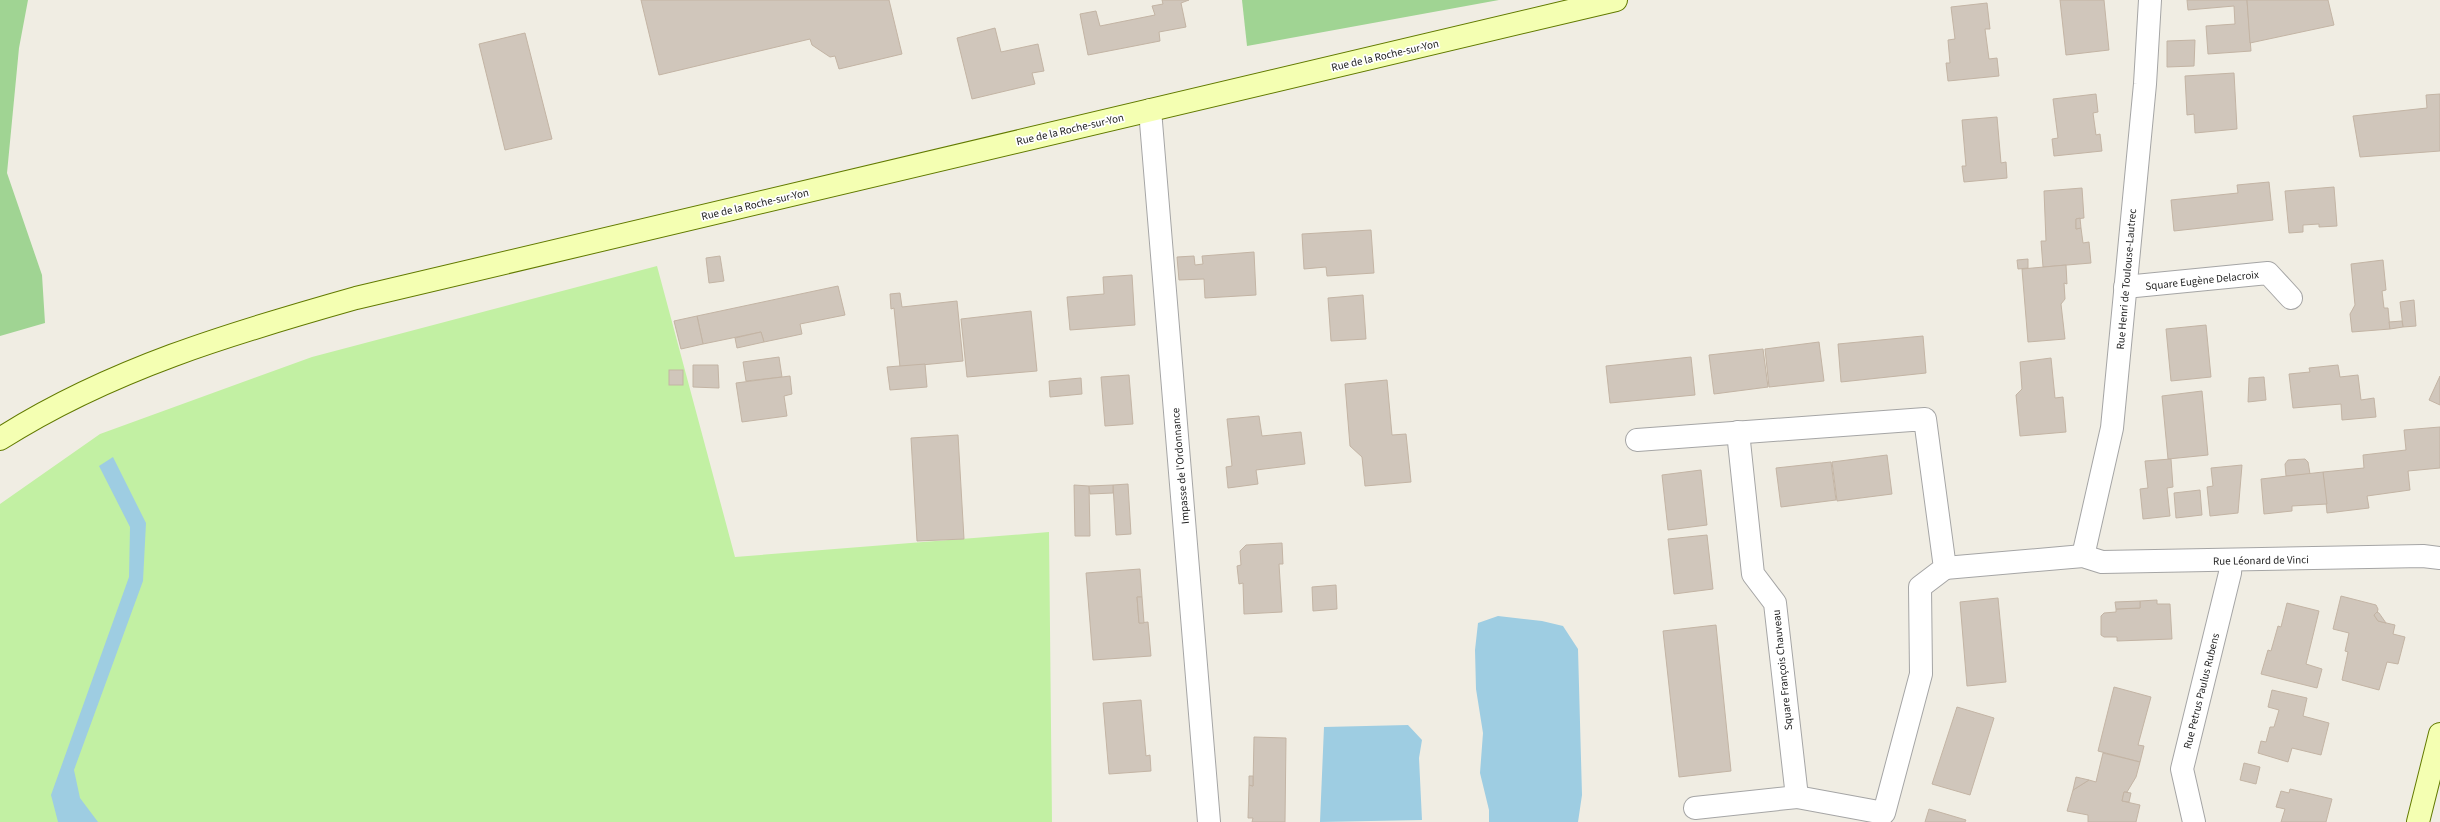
<svg xmlns="http://www.w3.org/2000/svg" width="2440" height="822" viewBox="0 0 2440 822" font-family="'Source Sans 3',sans-serif">
<rect width="100%" height="100%" fill="#f0ede3"/>
<path fill="#c2f0a3" d="M 657,266 L 735,557 L 1049,532 L 1052,822 L 0,822 L 0,504 L 100,434 L 312,357 Z"/>
<g fill="#a0d493">
<path d="M 0,0 L 28,0 L 19,48 L 7,173 L 42,275 L 45,323 L 0,336 Z"/>
<path d="M 1242,0 L 1499,0 L 1247,46 Z"/>
</g>
<g fill="#9ecde2">
<path d="M 113,457 L 146,523 L 143,581 L 74,770 L 80,798 L 98,822 L 58,822 L 51,795 L 129,577 L 130,527 L 99,466 Z"/>
<path d="M 1498,616 L 1542,621 L 1563,626 L 1578,649 L 1582,795 L 1578,822 L 1489,822 L 1489,810 L 1480,773 L 1483,733 L 1476,689 L 1475,650 L 1478,623 Z"/>
<path d="M 1408,725 L 1422,740 L 1419,758 L 1422,820 L 1320,822 L 1324,727 Z"/>
</g>
<g fill="#d0c6bb" stroke="#c3b4a4">
<path d="M 641,0 L 889,0 L 902,54 L 839,69 L 835,56 L 830,57 L 812,45 L 810,39 L 659,75 Z"/>
<path d="M 1162,0 L 1189,0 L 1181,3 L 1186,27 L 1159,32 L 1160,41 L 1088,55 L 1080,14 L 1096,11 L 1100,26 L 1155,15 L 1152,6 L 1163,4 Z"/>
<path d="M 2060,0 L 2104,0 L 2109,50 L 2066,55 Z"/>
<path d="M 2187,0 L 2247,0 L 2251,51 L 2208,54 L 2206,26 L 2235,24 L 2234,6 L 2188,10 Z"/>
<path d="M 2247,0 L 2328,0 L 2334,25 L 2250,43 Z"/>
<path d="M 1987,3 L 1990,29 L 1985,29 L 1989,59 L 1997,58 L 1999,76 L 1948,81 L 1946,63 L 1950,63 L 1948,40 L 1955,39 L 1951,7 Z"/>
<path d="M 995,28 L 1001,52 L 1038,44 L 1044,71 L 1032,73 L 1035,84 L 972,99 L 957,38 Z"/>
<path d="M 525,33 L 552,139 L 505,150 L 479,44 Z"/>
<path d="M 2195,40 L 2194,66 L 2167,67 L 2167,41 Z"/>
<path d="M 2234,73 L 2237,129 L 2195,133 L 2194,114 L 2187,115 L 2185,76 Z"/>
<path d="M 2096,94 L 2098,112 L 2093,113 L 2096,135 L 2100,134 L 2102,151 L 2054,156 L 2052,139 L 2058,138 L 2053,99 Z"/>
<path d="M 2440,94 L 2440,151 L 2360,157 L 2353,116 L 2427,108 L 2426,95 Z"/>
<path d="M 1997,117 L 2001,163 L 2006,162 L 2007,178 L 1964,182 L 1962,166 L 1966,166 L 1962,120 Z"/>
<path d="M 2269,182 L 2273,220 L 2174,231 L 2171,200 L 2238,193 L 2237,185 Z"/>
<path d="M 2334,187 L 2337,226 L 2319,227 L 2319,224 L 2303,225 L 2303,232 L 2289,233 L 2285,191 Z"/>
<path d="M 2082,188 L 2084,218 L 2076,219 L 2076,229 L 2081,228 L 2083,243 L 2089,242 L 2091,263 L 2043,267 L 2041,241 L 2046,241 L 2044,191 Z"/>
<path d="M 2080,218 L 2081,228 L 2076,229 L 2076,219 Z"/>
<path d="M 1371,230 L 1374,273 L 1327,276 L 1326,267 L 1304,269 L 1302,234 Z"/>
<path d="M 1254,252 L 1256,295 L 1205,298 L 1204,279 L 1179,280 L 1177,257 L 1194,256 L 1195,265 L 1203,264 L 1202,256 Z"/>
<path d="M 720,256 L 724,281 L 709,283 L 706,258 Z"/>
<path d="M 2028,259 L 2028,268 L 2018,269 L 2017,260 Z"/>
<path d="M 2383,260 L 2386,290 L 2382,291 L 2384,308 L 2388,308 L 2390,329 L 2352,332 L 2350,314 L 2355,305 L 2351,264 Z"/>
<path d="M 2066,265 L 2067,284 L 2064,283 L 2065,299 L 2061,304 L 2065,339 L 2028,342 L 2022,269 Z"/>
<path d="M 1132,275 L 1135,325 L 1070,330 L 1067,297 L 1104,294 L 1103,277 Z"/>
<path d="M 838,286 L 845,315 L 800,324 L 802,334 L 764,342 L 761,332 L 703,344 L 697,316 Z"/>
<path d="M 900,293 L 902,307 L 957,301 L 963,361 L 900,367 L 894,308 L 891,309 L 890,294 Z"/>
<path d="M 1363,295 L 1366,339 L 1331,341 L 1328,298 Z"/>
<path d="M 2414,300 L 2416,326 L 2403,327 L 2400,302 Z"/>
<path d="M 1031,311 L 1037,371 L 967,377 L 961,319 Z"/>
<path d="M 697,316 L 703,344 L 681,349 L 674,321 Z"/>
<path d="M 2402,321 L 2403,327 L 2390,329 L 2389,322 Z"/>
<path d="M 2206,325 L 2211,377 L 2171,381 L 2166,329 Z"/>
<path d="M 761,332 L 764,342 L 737,348 L 735,338 Z"/>
<path d="M 1923,336 L 1926,373 L 1841,382 L 1838,344 Z"/>
<path d="M 1819,342 L 1824,381 L 1769,387 L 1765,349 Z"/>
<path d="M 1763,349 L 1768,387 L 1714,394 L 1709,355 Z"/>
<path d="M 779,357 L 782,377 L 746,381 L 743,362 Z"/>
<path d="M 1691,357 L 1695,395 L 1610,403 L 1606,366 Z"/>
<path d="M 2051,358 L 2055,398 L 2063,397 L 2066,432 L 2020,436 L 2016,395 L 2022,389 L 2020,362 Z"/>
<path d="M 925,364 L 927,387 L 890,390 L 887,367 Z"/>
<path d="M 693,365 L 718,365 L 719,388 L 693,387 Z"/>
<path d="M 2338,365 L 2340,377 L 2358,375 L 2361,400 L 2374,398 L 2376,417 L 2342,420 L 2341,404 L 2293,408 L 2289,374 L 2310,372 L 2309,368 Z"/>
<rect x="669" y="370" width="14" height="15"/>
<path d="M 1129,375 L 1133,424 L 1105,426 L 1101,377 Z"/>
<path d="M 790,376 L 792,394 L 784,396 L 787,416 L 742,422 L 736,383 Z"/>
<path d="M 2440,376 L 2440,405 L 2429,400 Z"/>
<path d="M 2264,377 L 2266,400 L 2248,402 L 2249,378 Z"/>
<path d="M 1081,378 L 1082,394 L 1050,397 L 1049,381 Z"/>
<path d="M 1387,380 L 1392,435 L 1406,434 L 1411,482 L 1365,486 L 1362,457 L 1350,446 L 1345,384 Z"/>
<path d="M 2202,391 L 2208,455 L 2168,459 L 2162,396 Z"/>
<path d="M 1259,416 L 1262,436 L 1301,432 L 1305,464 L 1256,470 L 1258,484 L 1228,488 L 1226,467 L 1232,466 L 1227,419 Z"/>
<path d="M 2440,427 L 2440,468 L 2408,471 L 2410,490 L 2367,496 L 2369,508 L 2327,513 L 2323,472 L 2364,468 L 2363,455 L 2406,450 L 2404,430 Z"/>
<path d="M 958,435 L 964,539 L 917,541 L 911,438 Z"/>
<path d="M 1887,455 L 1892,494 L 1837,501 L 1832,462 Z"/>
<path d="M 2171,459 L 2173,487 L 2167,488 L 2170,516 L 2143,519 L 2140,489 L 2148,488 L 2145,461 Z"/>
<path d="M 2305,459 L 2308,462 L 2310,474 L 2286,476 L 2285,464 L 2288,460 Z"/>
<path d="M 1831,462 L 1836,500 L 1781,507 L 1776,468 Z"/>
<path d="M 2242,465 L 2238,513 L 2210,516 L 2207,487 L 2213,486 L 2211,468 Z"/>
<path d="M 1701,470 L 1707,525 L 1668,530 L 1662,475 Z"/>
<path d="M 2323,472 L 2327,504 L 2292,506 L 2292,511 L 2264,514 L 2261,479 Z"/>
<path d="M 1128,484 L 1131,534 L 1116,535 L 1113,485 Z"/>
<path d="M 1074,485 L 1089,486 L 1090,536 L 1075,536 Z"/>
<path d="M 1113,485 L 1113,493 L 1090,494 L 1089,486 Z"/>
<path d="M 2200,490 L 2202,515 L 2176,518 L 2174,493 Z"/>
<path d="M 1707,535 L 1713,589 L 1674,594 L 1668,539 Z"/>
<path d="M 1282,543 L 1283,564 L 1279,564 L 1282,612 L 1244,614 L 1243,583 L 1239,584 L 1237,566 L 1241,565 L 1240,551 L 1246,545 Z"/>
<path d="M 1140,569 L 1142,597 L 1137,597 L 1139,623 L 1148,622 L 1151,656 L 1093,660 L 1086,573 Z"/>
<path d="M 1336,585 L 1337,609 L 1313,611 L 1312,587 Z"/>
<path d="M 2341,596 L 2376,605 L 2378,609 L 2377,614 L 2374,615 L 2378,621 L 2395,625 L 2393,634 L 2405,637 L 2398,664 L 2387,662 L 2379,690 L 2342,680 L 2348,652 L 2345,651 L 2349,633 L 2333,629 Z"/>
<path d="M 1137,597 L 1142,597 L 1144,623 L 1139,623 Z"/>
<path d="M 1998,598 L 2006,682 L 1967,686 L 1960,602 Z"/>
<path d="M 2157,600 L 2157,604 L 2170,604 L 2172,639 L 2117,641 L 2117,637 L 2104,637 L 2101,635 L 2101,616 L 2104,613 L 2116,612 L 2116,609 L 2140,608 L 2140,601 Z"/>
<path d="M 2140,601 L 2140,608 L 2116,609 L 2115,602 Z"/>
<path d="M 2287,603 L 2319,611 L 2306,664 L 2322,669 L 2317,688 L 2261,674 L 2268,650 L 2271,651 L 2278,626 L 2281,627 Z"/>
<path d="M 2377,612 L 2379,613 L 2386,623 L 2378,621 L 2374,615 Z"/>
<path d="M 1716,625 L 1731,771 L 1679,777 L 1663,631 Z"/>
<path d="M 2114,687 L 2151,697 L 2138,745 L 2144,746 L 2140,762 L 2098,751 Z"/>
<path d="M 2272,690 L 2307,698 L 2303,716 L 2329,723 L 2321,755 L 2292,748 L 2288,762 L 2258,753 L 2261,741 L 2266,742 L 2270,727 L 2274,727 L 2279,710 L 2268,707 Z"/>
<path d="M 1141,700 L 1146,756 L 1150,755 L 1151,771 L 1109,774 L 1103,703 Z"/>
<path d="M 1957,707 L 1994,718 L 1970,795 L 1932,784 Z"/>
<path d="M 1254,737 L 1286,738 L 1285,822 L 1252,822 L 1253,818 L 1248,818 L 1249,785 L 1253,786 Z"/>
<path d="M 2103,753 L 2140,762 L 2136,777 L 2127,792 L 2124,792 L 2122,801 L 2140,805 L 2136,822 L 2088,822 L 2088,815 L 2067,811 L 2073,790 L 2089,780 L 2096,782 Z"/>
<path d="M 2244,763 L 2260,767 L 2256,784 L 2240,780 Z"/>
<path d="M 1249,776 L 1253,776 L 1253,786 L 1249,785 Z"/>
<path d="M 2076,777 L 2089,780 L 2073,790 Z"/>
<path d="M 2290,789 L 2332,799 L 2326,822 L 2281,822 L 2285,809 L 2276,807 L 2281,791 L 2289,793 Z"/>
<path d="M 2124,792 L 2131,793 L 2129,802 L 2122,801 Z"/>
<path d="M 1929,809 L 1966,820 L 1965,822 L 1925,822 Z"/>
</g>
<g fill="none" stroke-linecap="round" stroke-linejoin="round">
<defs>
<g id="street">
<path d="M 1150,110 L 1209,822"/>
<path d="M 2125,287 L 2268,273 L 2291,298"/>
<path d="M 1637,440 L 1925,419 L 1945,568 L 1920,587 L 1921,674 L 1884,813 L 1797,797"/>
<path d="M 2083,556 L 2112,428 L 2145,84 L 2150,0"/>
<path d="M 1945,568 L 2083,556 L 2102,562 L 2423,556 L 2440,558"/>
<path d="M 1695,808 L 1797,797 L 1775,603 L 1753,574 L 1738,432"/>
<path d="M 2194,822 L 2182,769 L 2230,573 L 2231,560"/>
</g>
<g id="secondary">
<path d="M 0,439 C 110,369 232,333 356,298 L 1616,0"/>
<path d="M 2418,822 L 2440,734"/>
</g>
</defs>
<use href="#street" stroke="#a5a5a5" stroke-width="24"/>
<use href="#secondary" stroke="#627a00" stroke-width="24"/>
<use href="#street" stroke="#fff" stroke-width="22"/>
<use href="#secondary" stroke="#f4ffb2" stroke-width="22"/>
</g>
<g text-anchor="middle" stroke-width="3.5" stroke-linejoin="round" paint-order="stroke">
<g font-size="11" fill="#1e1e1e" stroke="#fff">
<text transform="translate(1385 55) rotate(-13)" y="4">Rue de la Roche-sur-Yon</text>
<text transform="translate(1070 129) rotate(-13)" y="4">Rue de la Roche-sur-Yon</text>
<text transform="translate(755 204) rotate(-13)" y="4">Rue de la Roche-sur-Yon</text>
<text transform="translate(2126 279) rotate(-85)" y="4">Rue Henri de Toulouse-Lautrec</text>
<text transform="translate(2202 280) rotate(-6)" y="4">Square Eugène Delacroix</text>
<text transform="translate(1180 466) rotate(-95)" y="4">Impasse de l'Ordonnance</text>
<text transform="translate(2261 560) rotate(-1)" y="4">Rue Léonard de Vinci</text>
<text transform="translate(1782 670) rotate(-96)" y="4">Square François Chauveau</text>
<text transform="translate(2201 691) rotate(-76)" y="4">Rue Petrus Paulus Rubens</text>
</g>
</g>
</svg>
